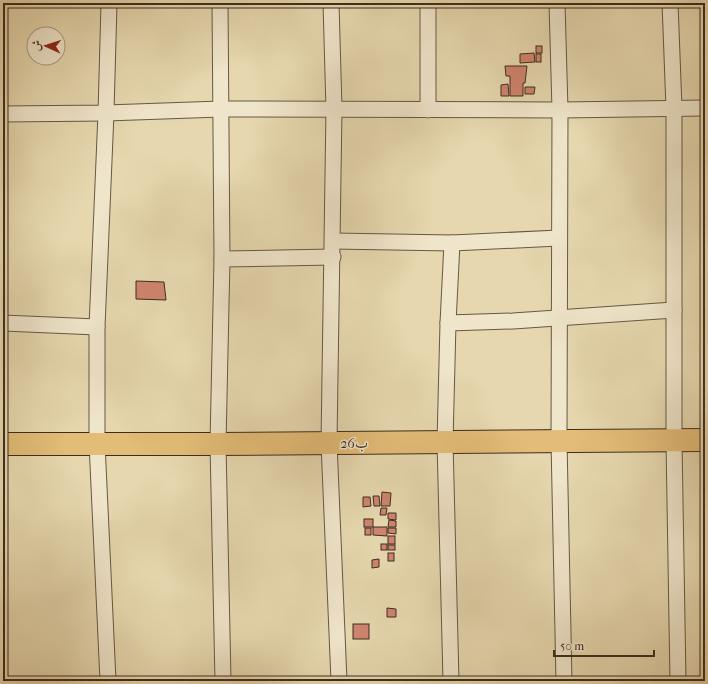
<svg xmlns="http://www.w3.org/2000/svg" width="708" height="684" viewBox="0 0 708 684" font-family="'IM FELL French Canon',Amiri,serif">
<rect width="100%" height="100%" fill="#e6d7ae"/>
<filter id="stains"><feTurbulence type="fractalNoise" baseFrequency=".005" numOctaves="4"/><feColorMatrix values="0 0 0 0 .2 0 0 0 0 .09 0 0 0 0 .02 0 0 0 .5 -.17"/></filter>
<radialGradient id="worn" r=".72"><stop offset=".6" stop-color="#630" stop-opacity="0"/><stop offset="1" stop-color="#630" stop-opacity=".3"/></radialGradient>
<g fill="#cf846f" stroke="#3d2d1e">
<rect x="536" y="46" width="6" height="7"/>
<path d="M 534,53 L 535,62 L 520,63 L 520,54 Z"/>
<rect x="536" y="54" width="5" height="8"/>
<path d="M 505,66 L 527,66 L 525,83 L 523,83 L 523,96 L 510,96 L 510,76 L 506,76 Z"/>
<path d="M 508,84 L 509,96 L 501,96 L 501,85 Z"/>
<path d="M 525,87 L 535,87 L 534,94 L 525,94 Z"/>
<path d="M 136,281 L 164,282 L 166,300 L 136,299 Z"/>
<path d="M 382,492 L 391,493 L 390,506 L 381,506 Z"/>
<path d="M 373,496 L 379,496 L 380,506 L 374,506 Z"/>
<path d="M 363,497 L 370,497 L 371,506 L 363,507 Z"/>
<path d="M 381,508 L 387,508 L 386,515 L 380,515 Z"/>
<path d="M 388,513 L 396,513 L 396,520 L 388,519 Z"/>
<rect x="364" y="519" width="9" height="8"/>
<path d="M 389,520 L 396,521 L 396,527 L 388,527 Z"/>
<path d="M 373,527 L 387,527 L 387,536 L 373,535 Z"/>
<rect x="365" y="528" width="6" height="7"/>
<path d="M 388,528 L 396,528 L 396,534 L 388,533 Z"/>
<rect x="388" y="536" width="7" height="8"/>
<rect x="381" y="544" width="6" height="6"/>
<rect x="388" y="545" width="7" height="5"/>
<rect x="388" y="553" width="6" height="8"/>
<path d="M 379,559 L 379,567 L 372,568 L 372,560 Z"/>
<path d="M 387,608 L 396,609 L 396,617 L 387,617 Z"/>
<rect x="353" y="624" width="16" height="15"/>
</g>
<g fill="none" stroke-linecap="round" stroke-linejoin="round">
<defs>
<g id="minor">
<path d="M 220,3 L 222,259 L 218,444 L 223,681"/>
<path d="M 331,3 L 334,109 L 329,443 L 339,681"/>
<path d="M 557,3 L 560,110 L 559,441 L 564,681"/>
<path d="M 670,3 L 674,108 L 674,441 L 678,681"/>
<path d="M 428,110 L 428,3"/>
<path d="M 3,114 L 106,113 L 221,109 L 560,110 L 705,108"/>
<path d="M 333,241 L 452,243 L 559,238"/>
<path d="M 222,259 L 333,257"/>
<path d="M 3,323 L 97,327"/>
<path d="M 448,323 L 513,321 L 674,310"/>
<path d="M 108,681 L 97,443 L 97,327 L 106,113 L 109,3"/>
<path d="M 451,681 L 445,442 L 448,323 L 452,243"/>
</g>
<path id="trunk" d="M 3,444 L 218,444 L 705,440"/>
</defs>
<use href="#minor" stroke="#675842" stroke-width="17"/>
<use href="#trunk" stroke="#3d2d1e" stroke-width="24"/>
<use href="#minor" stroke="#efe5ca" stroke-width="15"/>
<use href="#trunk" stroke="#e3bc77" stroke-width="22"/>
</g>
<g text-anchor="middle" stroke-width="3" stroke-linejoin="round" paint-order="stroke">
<g font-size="14" fill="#3d2d1e" stroke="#efe5ca">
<text x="354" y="448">26ب</text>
</g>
</g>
<rect width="708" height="684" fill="none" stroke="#e6d7ae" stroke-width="16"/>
<rect x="4" y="4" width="700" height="676" fill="none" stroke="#3d2d1e" stroke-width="2"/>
<rect x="8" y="8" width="692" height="668" fill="none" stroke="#3d2d1e"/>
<g transform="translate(46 46) rotate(273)"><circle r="19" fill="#efe5ca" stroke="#a89b85"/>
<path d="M0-3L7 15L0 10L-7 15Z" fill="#8f2418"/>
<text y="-6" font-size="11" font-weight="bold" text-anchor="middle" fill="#3d2d1e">ش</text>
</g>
<path d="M554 650v6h100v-6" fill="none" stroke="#3d2d1e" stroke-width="2"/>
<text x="560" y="650" font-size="12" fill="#3d2d1e" stroke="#efe5ca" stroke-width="3" paint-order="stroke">50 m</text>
<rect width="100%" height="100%" filter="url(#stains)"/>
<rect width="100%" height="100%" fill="url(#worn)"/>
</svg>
